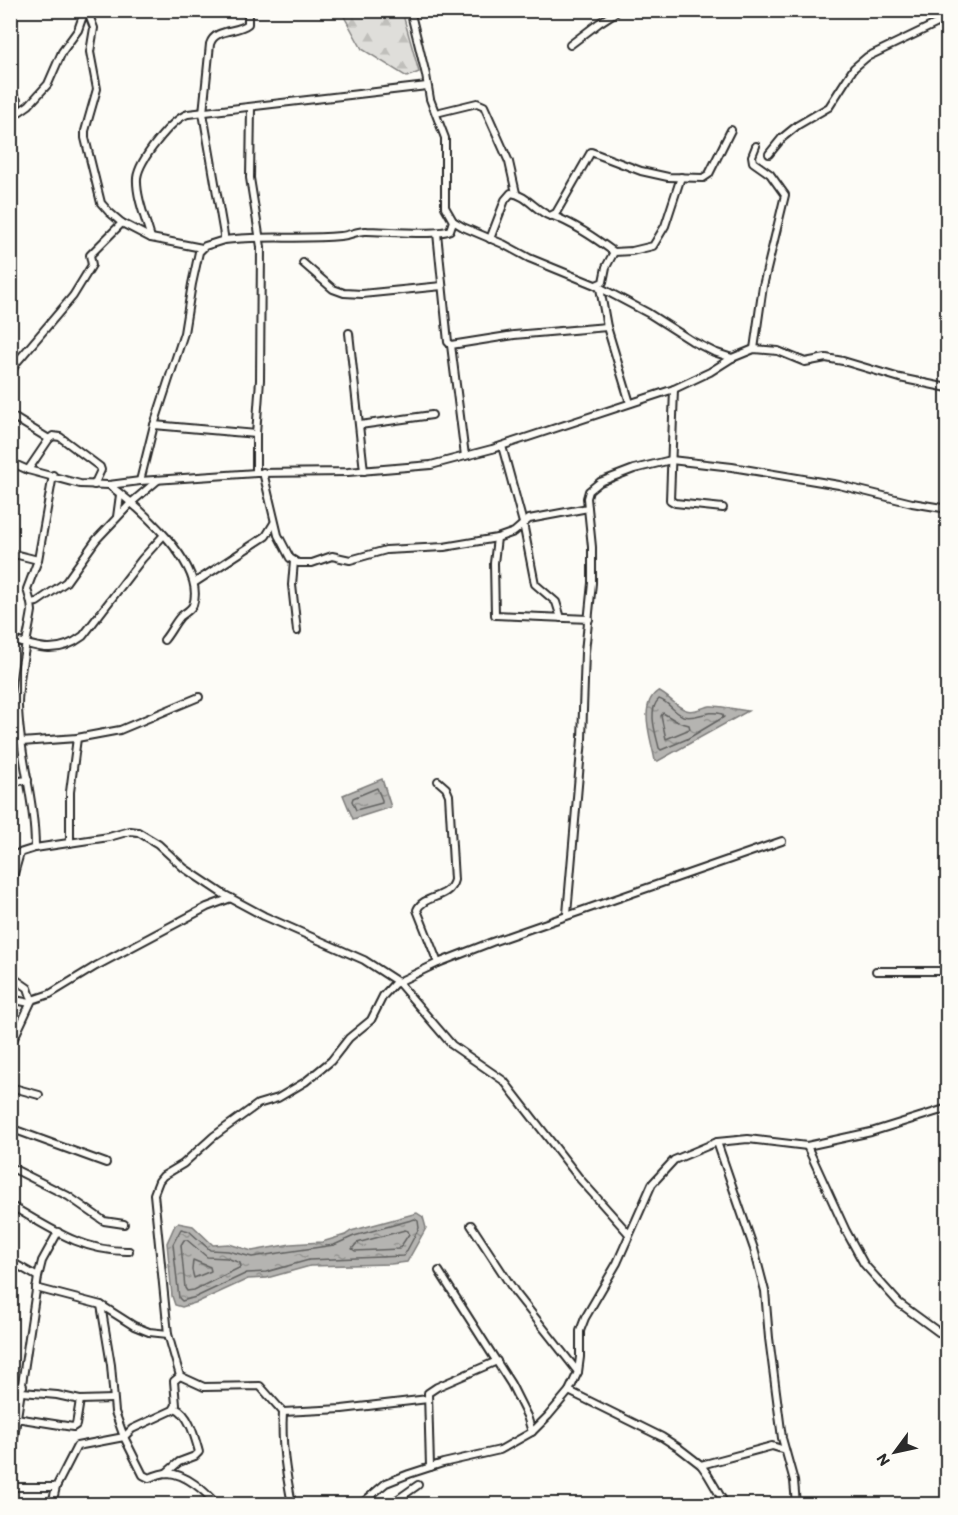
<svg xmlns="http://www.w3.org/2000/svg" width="958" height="1515" viewBox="0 0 958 1515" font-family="Itim,sans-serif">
<defs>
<pattern id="forest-firs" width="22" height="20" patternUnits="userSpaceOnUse" patternTransform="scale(1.5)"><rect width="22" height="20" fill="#dfdeda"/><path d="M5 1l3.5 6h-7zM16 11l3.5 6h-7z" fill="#c0bfbb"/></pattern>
<pattern id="water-ripples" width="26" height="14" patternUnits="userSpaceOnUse" patternTransform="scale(1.5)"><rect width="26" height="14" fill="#b5b4b1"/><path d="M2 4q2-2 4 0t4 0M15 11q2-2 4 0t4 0" fill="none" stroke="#939390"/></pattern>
</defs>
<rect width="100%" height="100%" fill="#fdfcf7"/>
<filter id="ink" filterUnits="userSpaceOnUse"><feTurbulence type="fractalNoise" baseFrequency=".0167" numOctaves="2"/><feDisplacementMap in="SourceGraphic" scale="12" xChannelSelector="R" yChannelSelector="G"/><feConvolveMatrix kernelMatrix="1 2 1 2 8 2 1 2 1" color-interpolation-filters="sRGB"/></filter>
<g filter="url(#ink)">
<path fill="url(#forest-firs)" stroke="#858482" stroke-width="1.5" d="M 341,11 L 402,11 L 419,72 L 407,77 L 362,49 Z"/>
<g fill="url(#water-ripples)" stroke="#7e7d7b" stroke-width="1.5">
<path d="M 658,691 C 670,697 676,707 686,710 C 694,713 702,707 710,706 C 717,705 739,710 748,711 L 658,761 L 655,761 C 652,741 637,705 658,691 Z"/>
<path d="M 382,779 L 391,807 L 353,819 L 343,795 Z"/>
<path d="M 417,1213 L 423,1217 L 426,1228 L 407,1262 L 391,1264 L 310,1266 L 267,1278 L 248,1279 L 198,1302 L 182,1307 L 175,1305 L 172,1296 L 167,1243 L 175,1225 L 178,1223 L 193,1226 L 213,1245 L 229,1244 L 252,1251 L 291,1244 L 322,1242 L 345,1235 L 351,1231 Z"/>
</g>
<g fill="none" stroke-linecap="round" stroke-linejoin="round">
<g stroke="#626261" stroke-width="1.5">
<path d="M 659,699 C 669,702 673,712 683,716 C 697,720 706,709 722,714 L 724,717 L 687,739 L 661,750 L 659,748 C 656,734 647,710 659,699 Z"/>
<path d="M 663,713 L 678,722 L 689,725 L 690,729 L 666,739 L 661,716 Z"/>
<path d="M 377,788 L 382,800 L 382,803 L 356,810 L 352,801 L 353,798 Z"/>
<path d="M 415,1219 L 418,1221 L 419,1228 L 404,1256 L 309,1260 L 266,1272 L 247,1273 L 196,1297 L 182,1301 L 179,1298 L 173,1244 L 181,1229 L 189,1231 L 210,1250 L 228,1251 L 252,1257 L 334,1245 L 354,1236 Z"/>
<path d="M 405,1230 L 408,1231 L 409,1234 L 399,1249 L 355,1251 L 352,1249 L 357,1243 Z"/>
<path d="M 184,1240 L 187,1240 L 207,1257 L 227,1258 L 240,1263 L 241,1267 L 194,1290 L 187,1291 L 185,1288 L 181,1245 Z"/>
<path d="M 193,1260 L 210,1267 L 211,1271 L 194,1278 L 192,1270 Z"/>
</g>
<defs>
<g id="minor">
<path d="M 87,10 L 94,28 L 90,52 L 97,89 L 85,131 L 85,138 L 101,203 L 109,212 L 122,223 L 151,238 L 202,248"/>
<path d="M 410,10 L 426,75 L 430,99 L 445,138 L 445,207 L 453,221 L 463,227 L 503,244 L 529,258 L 595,285 L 648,313 L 692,341 L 714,352 L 732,358"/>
<path d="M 570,45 L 599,23 L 619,10"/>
<path d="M 10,78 L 13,96 L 17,100 L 16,114"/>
<path d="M 251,107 L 250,178 L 261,247 L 260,380 L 256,434 L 256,473"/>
<path d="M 436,113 L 477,103 L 484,106 L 509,162 L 516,193"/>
<path d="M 10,122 L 16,114 L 29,105 L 48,84 L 62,52 L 78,30 L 85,10"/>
<path d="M 769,154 L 782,138 L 798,125 L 829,107 L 854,68 L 867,57 L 948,18"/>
<path d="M 553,216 C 575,224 595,238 614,252"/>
<path d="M 437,233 L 448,342 L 451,345 L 514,335 L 607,327"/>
<path d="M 151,238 C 146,220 136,197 137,178 C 139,160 172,119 188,114 L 427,86"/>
<path d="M 490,239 L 505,200 L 511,193 C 527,195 536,211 550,216 L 556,213 L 591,152 L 641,171 L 668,177 L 703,178 L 709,174 L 731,130"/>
<path d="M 224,240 C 262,235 301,240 340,236 C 349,236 358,230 367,231 C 383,231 439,236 450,230 L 453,221"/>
<path d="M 303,263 L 333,289 L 344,293 L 362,294 L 442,286"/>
<path d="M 596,285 L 603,282 L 606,267 L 614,252 L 632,251 L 653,246 L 665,226 L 681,177"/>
<path d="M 600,288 L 607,327 L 630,403"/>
<path d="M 349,333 L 364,471"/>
<path d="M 451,345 L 465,456"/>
<path d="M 754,349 L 763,286 L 785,195 L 770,174 L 753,162 L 752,156 L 756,146"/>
<path d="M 10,374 L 17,362 L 73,296 L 92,265 L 90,255 L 122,223"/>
<path d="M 674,389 L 670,500 L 675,503 L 723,508"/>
<path d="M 10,415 L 49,439"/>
<path d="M 154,425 L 256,434"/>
<path d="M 360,425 L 432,415"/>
<path d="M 502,446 L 523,523 L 535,584 L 556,602 L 561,618"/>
<path d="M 10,462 L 28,470 L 80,484 L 109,485 L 140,481 L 256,473 L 348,472 L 431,465 L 492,449 L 674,389 L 710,372 L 732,358 L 754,349 L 778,351 L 805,362 L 826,358 L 843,361 L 900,378 L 948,388"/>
<path d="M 28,470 L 49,439 L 53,436 L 60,437 L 100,467 L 101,470 L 94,485"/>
<path d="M 263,472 L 278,535 L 290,558 L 298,563 L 312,563 L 332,556 L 350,560 L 386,550 L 444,547 L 497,538"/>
<path d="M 140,481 L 154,425 L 184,333 L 192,284 L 199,252 L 205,246 L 224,240 L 224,235 L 203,113 L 210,44 C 215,28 237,33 248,24 L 248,10"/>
<path d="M 109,485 C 137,506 207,565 193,605 C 190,611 184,613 180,617 C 174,624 170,633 164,640"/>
<path d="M 588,508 L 529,519 L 514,532 L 497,538 L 494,563 L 495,615 L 589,619"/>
<path d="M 117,517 L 120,495"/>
<path d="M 10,553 L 38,560"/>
<path d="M 294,561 L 292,585 L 297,631"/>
<path d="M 194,583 L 266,536 L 274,523"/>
<path d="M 31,603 L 27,589 L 38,560 L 53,475"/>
<path d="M 10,639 C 38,648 58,655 83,636 L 142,559 L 163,536"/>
<path d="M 21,742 L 77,738 L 120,730 L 199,697"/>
<path d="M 438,781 L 446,788 L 449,795 L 454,880 C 449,900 424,894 417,910 L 438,963"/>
<path d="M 10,782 L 28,780"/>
<path d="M 70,843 L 70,792 L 77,738"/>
<path d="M 35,848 C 35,800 19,754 18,706 C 18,675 27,642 32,611 L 31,603 L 37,602 L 66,582 L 96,540 L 132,502 L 158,480"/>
<path d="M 10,856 L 35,848 L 109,837 L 130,831 L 138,832 L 158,844 L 184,868 L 223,894 L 264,916 L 364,960 L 398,982 L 452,1045 L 504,1081 L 580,1179 L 629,1234"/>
<path d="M 10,888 L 20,853"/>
<path d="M 567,914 L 582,739 L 585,652 L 592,583 L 592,547 L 587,498 L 589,491 L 600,482 L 634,469 L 671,460 L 732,467 L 839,485 L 912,503 L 948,509"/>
<path d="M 10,966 L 15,979 L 28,988 L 32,1000"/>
<path d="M 876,971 L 948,971"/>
<path d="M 10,999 L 30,1003"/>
<path d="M 10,1047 L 32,1000 L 50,994 L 96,966 L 207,907 L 231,898"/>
<path d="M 10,1087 L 39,1095"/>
<path d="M 10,1128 L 106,1163"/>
<path d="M 717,1142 L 754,1249 L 765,1291 L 769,1338 L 782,1438 L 794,1481 L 796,1504"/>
<path d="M 807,1146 L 846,1231 L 864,1264 L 899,1303 L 948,1339"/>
<path d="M 10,1167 L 68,1196 L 104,1221 L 124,1224"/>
<path d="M 10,1205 C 50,1228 82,1252 129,1251"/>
<path d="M 471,1225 L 515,1292 L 578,1372"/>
<path d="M 10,1261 L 38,1277"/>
<path d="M 439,1271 L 511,1384 L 527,1416 L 532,1432"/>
<path d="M 36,1288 L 101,1305 L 134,1326 L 149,1332 L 168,1334"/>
<path d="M 101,1305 L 111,1365 L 115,1412 L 124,1437 L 143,1475 L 149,1478 C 154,1476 162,1473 168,1473 C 186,1474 205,1491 216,1504"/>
<path d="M 180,1376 L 168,1334 L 154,1194 L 159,1181 L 163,1176 L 183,1164 L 214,1136 L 258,1104 L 278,1098 L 305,1082 L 331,1061 L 349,1038 L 371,1020 L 383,996 L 394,984 L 438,963 L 492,942 L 782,841"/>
<path d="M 10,1385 L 23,1386"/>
<path d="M 569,1391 L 662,1437 L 679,1448 L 701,1465 L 708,1475 L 725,1504"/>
<path d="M 22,1392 L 57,1395 L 80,1400 L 113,1399"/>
<path d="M 283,1412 C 281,1444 286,1473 292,1504"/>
<path d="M 16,1418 L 73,1427 L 76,1425 L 80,1400"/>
<path d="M 10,1464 L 38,1277 L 42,1261 L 58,1232"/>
<path d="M 701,1465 L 772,1446 L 785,1450"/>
<path d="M 430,1467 L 428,1393 L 437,1387 L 497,1361"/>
<path d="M 166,1473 L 179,1462 L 195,1456 L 199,1452 C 195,1438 189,1413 175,1408"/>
<path d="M 10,1487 L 56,1487"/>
<path d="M 52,1504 L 56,1487 L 77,1446 L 124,1437 L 132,1429 L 173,1410 L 176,1405 L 174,1381 L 180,1376 L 204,1387 L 260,1386 L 283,1412 L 342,1409 L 428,1399"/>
<path d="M 361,1504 L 386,1483 L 409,1474 L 443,1463 L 500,1450 L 532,1432 L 548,1416 L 569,1391 L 578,1372 L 580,1357 L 580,1331 L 585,1318 L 617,1263 L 652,1184 L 674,1160 L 717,1142 L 748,1139 L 807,1146 L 871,1132 L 948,1108"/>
<path d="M 391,1504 L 418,1485"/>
</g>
</defs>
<use href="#minor" stroke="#2b2b2b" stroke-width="10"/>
<use href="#minor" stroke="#fdfcf7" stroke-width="6"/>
</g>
</g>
<rect width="958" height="1515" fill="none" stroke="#fdfcf7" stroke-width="36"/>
<rect x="18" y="18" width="922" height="1479" fill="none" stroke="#2b2b2b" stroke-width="2" filter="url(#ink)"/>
<g transform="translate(895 1452) rotate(237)" stroke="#fdfcf7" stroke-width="4.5" paint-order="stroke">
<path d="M0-4.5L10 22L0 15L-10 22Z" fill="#2b2b2b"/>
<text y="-9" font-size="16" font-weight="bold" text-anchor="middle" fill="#2b2b2b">N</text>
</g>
</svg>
